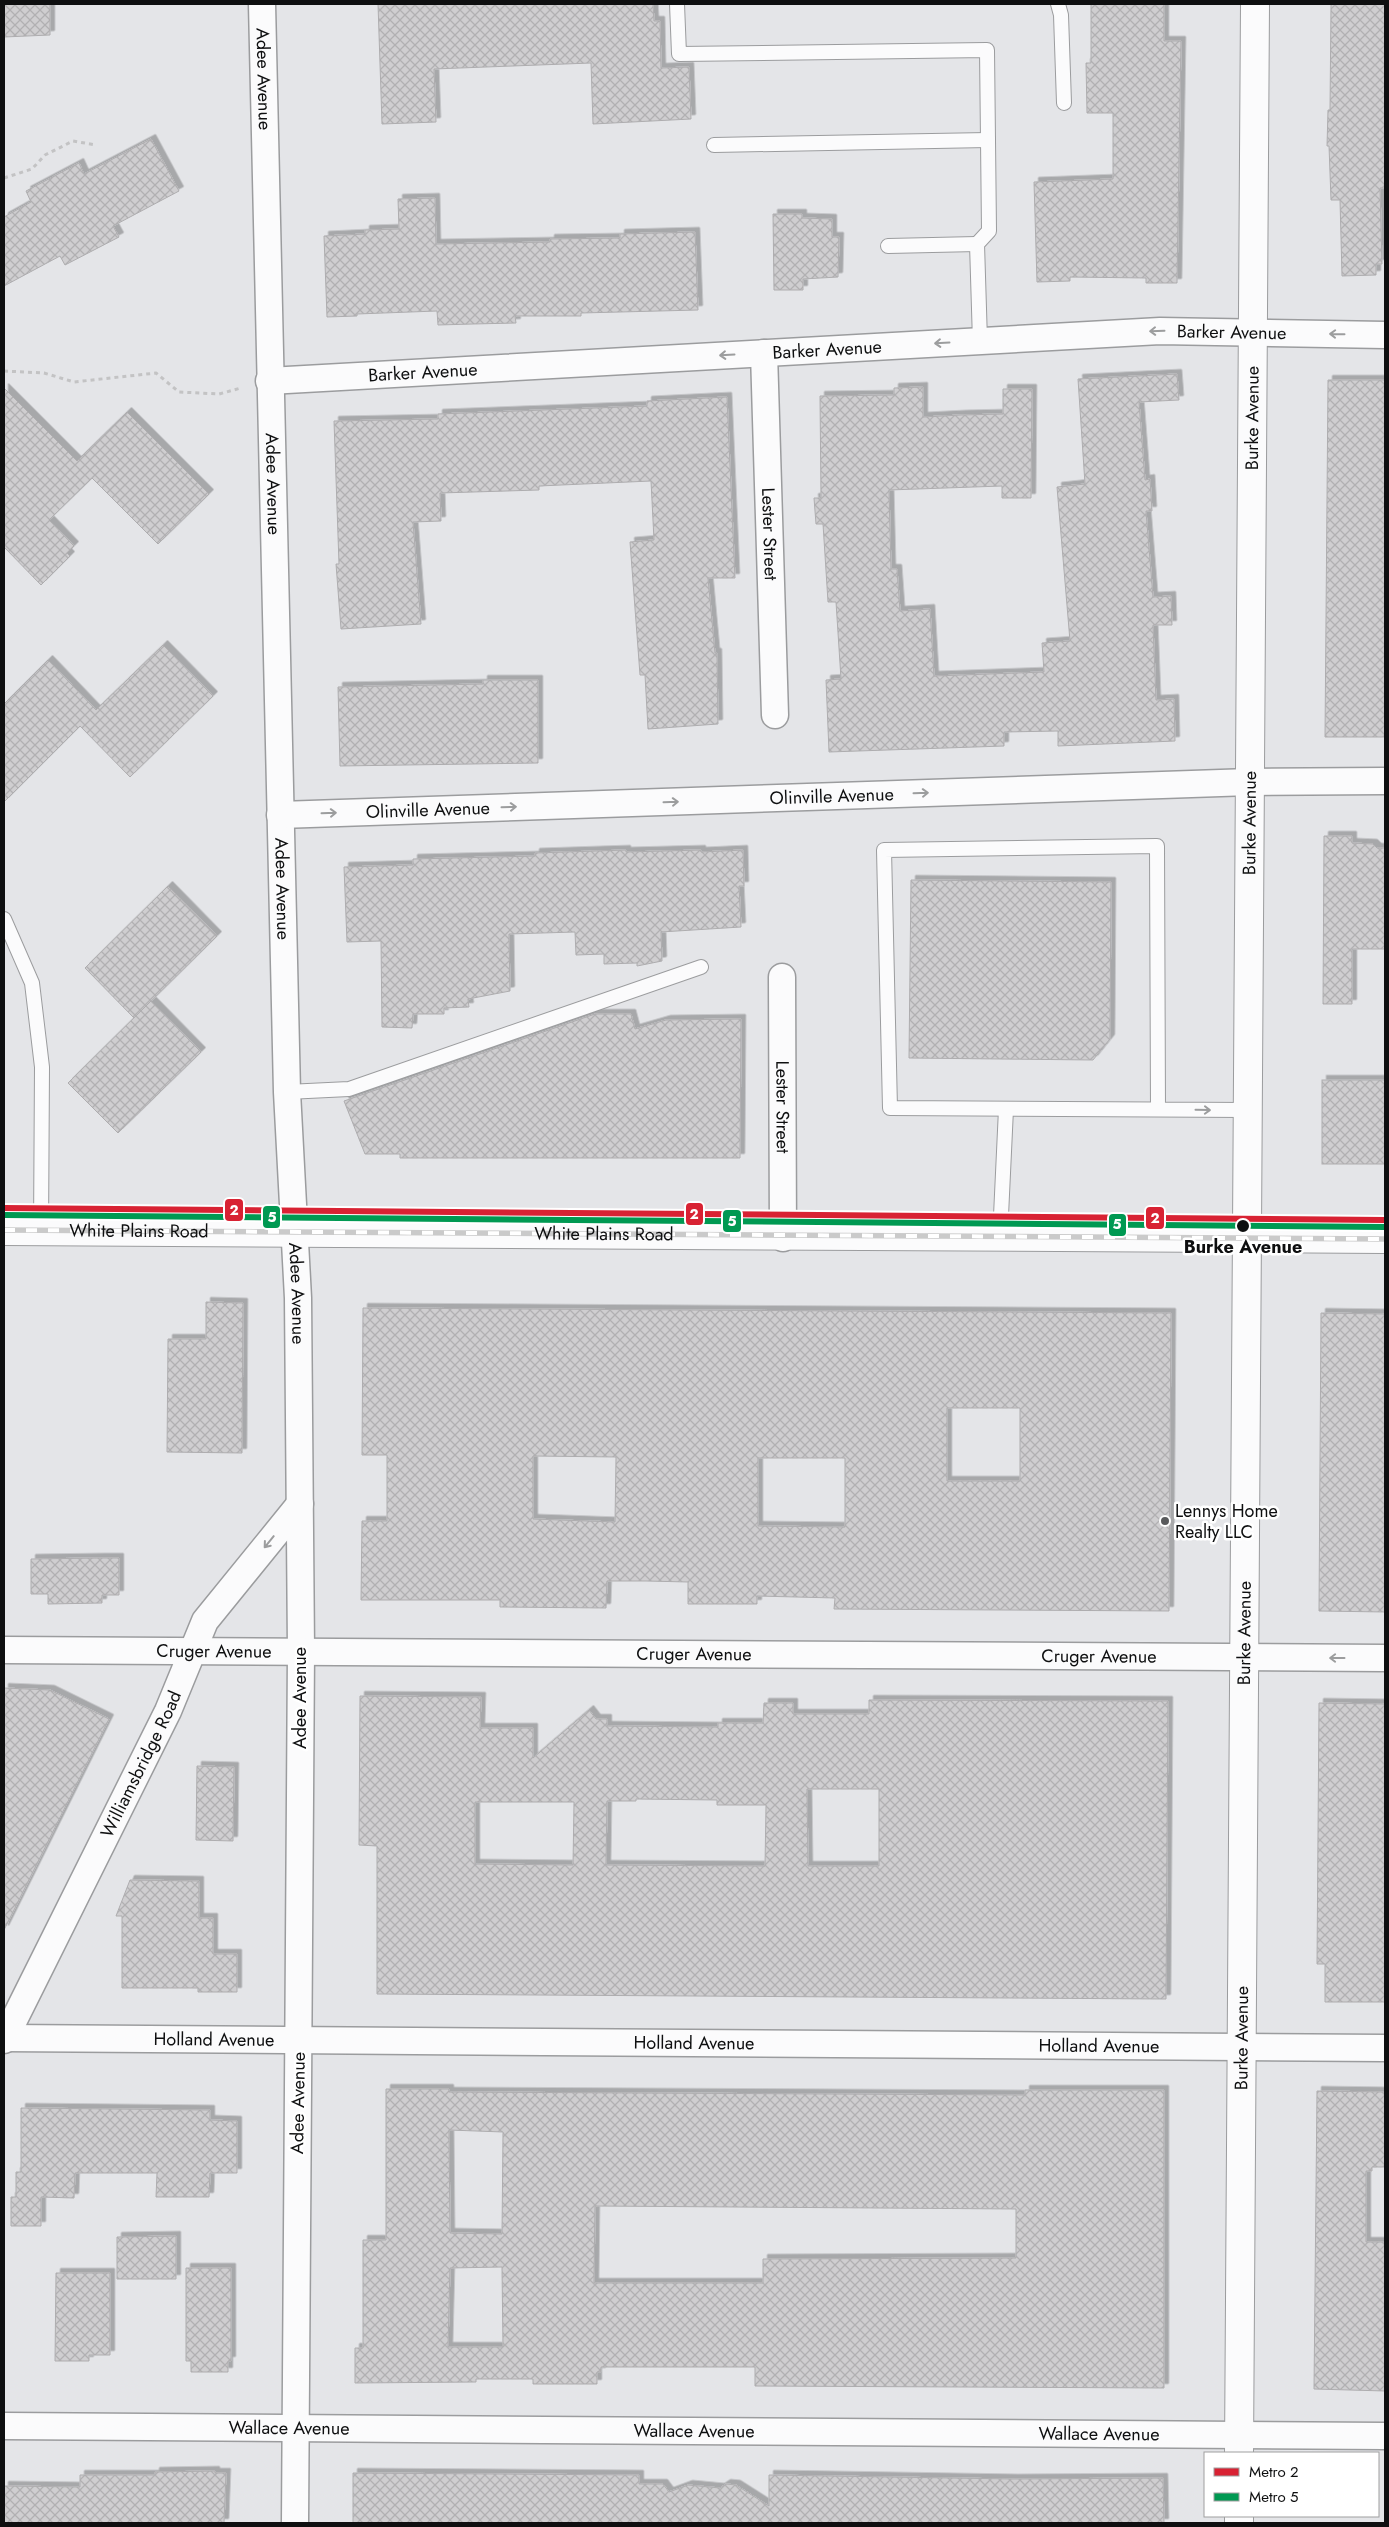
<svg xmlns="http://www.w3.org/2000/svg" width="1389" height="2527" viewBox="0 0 1389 2527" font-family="Jost,sans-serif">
<defs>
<pattern id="building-cross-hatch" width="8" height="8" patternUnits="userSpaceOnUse" patternTransform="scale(1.25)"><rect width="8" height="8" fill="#cfced0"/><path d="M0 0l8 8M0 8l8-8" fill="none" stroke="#b1b0b2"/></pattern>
<filter id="shadow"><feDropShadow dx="4.5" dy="-4.5" stdDeviation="0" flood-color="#0004"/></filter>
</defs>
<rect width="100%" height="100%" fill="#e4e5e8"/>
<g fill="url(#building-cross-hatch)" stroke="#aeadaf" fill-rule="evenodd" filter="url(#shadow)">
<path d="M 4,4 L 50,4 L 50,35 L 4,37 Z"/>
<path d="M 378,4 L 653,4 L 654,21 L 660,21 L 661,68 L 689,67 L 691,119 L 593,124 L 591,63 L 434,69 L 436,122 L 382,124 Z"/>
<path d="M 1091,4 L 1164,4 L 1164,41 L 1181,41 L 1177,283 L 1146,283 L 1146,278 L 1070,277 L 1070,281 L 1037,282 L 1034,182 L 1113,179 L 1113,113 L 1087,113 L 1086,63 L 1091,63 Z"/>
<path d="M 1331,4 L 1385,4 L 1385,188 L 1380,188 L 1382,264 L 1376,264 L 1376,275 L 1342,276 L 1340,200 L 1331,200 L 1329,146 L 1327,146 L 1328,110 L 1330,110 Z"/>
<path d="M 151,139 L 179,191 L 113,226 L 119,237 L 65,265 L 60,256 L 4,286 L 4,217 L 31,202 L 26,191 L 79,163 L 84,174 Z"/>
<path d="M 435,198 L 436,244 L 550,242 L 550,239 L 620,238 L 620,234 L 695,232 L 698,310 L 581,313 L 581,316 L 515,316 L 516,323 L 473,324 L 438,325 L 437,311 L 357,314 L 357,316 L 327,317 L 324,236 L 365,234 L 365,230 L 399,229 L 398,199 Z"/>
<path d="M 773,214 L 802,214 L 802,218 L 832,219 L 832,237 L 839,237 L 838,277 L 803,279 L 803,290 L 774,290 Z"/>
<path d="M 1177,374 L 1179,400 L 1139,402 L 1145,480 L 1150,479 L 1152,511 L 1146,511 L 1153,597 L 1171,596 L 1172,625 L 1153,625 L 1156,700 L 1174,699 L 1175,741 L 1058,746 L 1058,731 L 1004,732 L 1004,746 L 829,752 L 826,680 L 841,679 L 836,602 L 828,602 L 823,524 L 816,524 L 814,498 L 821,498 L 820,396 L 894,395 L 894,388 L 923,387 L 923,417 L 961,415 L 1003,414 L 1003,389 L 1032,389 L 1031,498 L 1002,498 L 1002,486 L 889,490 L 891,569 L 897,569 L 900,611 L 930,609 L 934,676 L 1044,672 L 1042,643 L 1070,641 L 1057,487 L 1085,484 L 1078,379 Z"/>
<path d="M 1328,380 L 1385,380 L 1385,737 L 1325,737 Z"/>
<path d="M 4,388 L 77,461 L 127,412 L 209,494 L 158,544 L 92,478 L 49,520 L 74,546 L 67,553 L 70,556 L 41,585 L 4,547 Z"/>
<path d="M 727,397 L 735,578 L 708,578 L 715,653 L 717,653 L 718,724 L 648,729 L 645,675 L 640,675 L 630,542 L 654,540 L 651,481 L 539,486 L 539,490 L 440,493 L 441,521 L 413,522 L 421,624 L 341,629 L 336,564 L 339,564 L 334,421 L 438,419 L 438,414 L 647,406 L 647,401 Z"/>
<path d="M 163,645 L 213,696 L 130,777 L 80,726 L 4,802 L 4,704 L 48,660 L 96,710 Z"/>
<path d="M 483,680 L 538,680 L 538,763 L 340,766 L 338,687 L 483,684 Z"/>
<path d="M 1324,836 L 1352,836 L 1352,843 L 1373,844 L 1377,848 L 1385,848 L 1385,949 L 1352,949 L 1352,1004 L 1323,1004 Z"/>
<path d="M 626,850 L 626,852 L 701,850 L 701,852 L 743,850 L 744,886 L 739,886 L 741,927 L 661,932 L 662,961 L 637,966 L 637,963 L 604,964 L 604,954 L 576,955 L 575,932 L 509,934 L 510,991 L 468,999 L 469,1007 L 444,1008 L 444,1014 L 413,1014 L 412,1028 L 382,1027 L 381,941 L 347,942 L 344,867 L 413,865 L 413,859 L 535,856 L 535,853 Z"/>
<path d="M 911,880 L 1111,882 L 1110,1039 L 1093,1060 L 909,1058 Z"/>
<path d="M 168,886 L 217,936 L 134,1018 L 85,968 Z"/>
<path d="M 151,1001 L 201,1052 L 118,1133 L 68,1083 Z"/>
<path d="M 595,1014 L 631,1014 L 635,1029 L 666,1020 L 741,1019 L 740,1158 L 400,1158 L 400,1154 L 365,1154 L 344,1101 Z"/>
<rect x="1322" y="1080" width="63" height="84"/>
<path d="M 206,1302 L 243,1303 L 242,1453 L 167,1452 L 168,1339 L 206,1339 Z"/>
<path d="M 363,1308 L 1171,1313 L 1169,1611 L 834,1609 L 835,1598 L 757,1596 L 757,1604 L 688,1604 L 688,1582 L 646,1581 L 607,1581 L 606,1608 L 500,1607 L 500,1600 L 361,1600 L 362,1521 L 387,1521 L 387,1455 L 362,1455 ZM 947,1408 L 1020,1408 L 1020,1481 L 947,1481 ZM 533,1456 L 616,1457 L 615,1522 L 533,1519 ZM 758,1458 L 845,1458 L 845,1527 L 758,1526 Z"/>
<path d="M 1321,1313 L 1385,1314 L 1385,1612 L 1319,1611 Z"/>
<path d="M 100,1558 L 119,1558 L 119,1595 L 102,1595 L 102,1603 L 48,1604 L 48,1594 L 31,1594 L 31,1559 Z"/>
<path d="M 4,1688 L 50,1690 L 109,1719 L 4,1930 Z"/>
<path d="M 360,1696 L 481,1697 L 480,1728 L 533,1728 L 533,1758 L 589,1710 L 596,1719 L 607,1719 L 607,1726 L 718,1727 L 718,1723 L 763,1723 L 764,1703 L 793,1703 L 793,1714 L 869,1714 L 869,1700 L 1168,1701 L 1166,1999 L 377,1994 L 377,1846 L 359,1845 ZM 807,1789 L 879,1789 L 879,1866 L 808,1866 ZM 636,1799 L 717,1800 L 717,1805 L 766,1805 L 765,1866 L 606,1865 L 607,1801 L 636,1801 ZM 475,1802 L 574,1802 L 573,1865 L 475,1864 Z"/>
<path d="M 1319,1703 L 1385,1704 L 1385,2002 L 1325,2002 L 1325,1964 L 1317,1964 Z"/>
<path d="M 197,1766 L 234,1767 L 233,1841 L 196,1840 Z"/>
<path d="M 130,1880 L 199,1881 L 199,1918 L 213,1918 L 213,1954 L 237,1954 L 237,1992 L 198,1992 L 198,1988 L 122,1988 L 122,1916 L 116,1916 Z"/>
<path d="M 386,2089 L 449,2089 L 449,2092 L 1025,2095 L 1025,2090 L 1164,2090 L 1164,2388 L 755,2386 L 755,2367 L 601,2367 L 601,2372 L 597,2372 L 597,2384 L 533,2384 L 533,2379 L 476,2379 L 476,2382 L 355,2383 L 355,2348 L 363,2348 L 363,2240 L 386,2240 ZM 449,2130 L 503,2132 L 502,2234 L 450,2233 ZM 595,2206 L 1016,2209 L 1016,2258 L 763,2259 L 763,2283 L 594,2283 ZM 502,2267 L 503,2347 L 448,2347 L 450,2268 Z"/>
<path d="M 1317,2091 L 1385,2092 L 1385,2167 L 1372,2167 L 1372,2171 L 1366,2171 L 1366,2242 L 1385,2242 L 1385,2391 L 1314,2389 Z"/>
<path d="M 21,2108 L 210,2110 L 210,2120 L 237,2121 L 237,2173 L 210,2173 L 209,2197 L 156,2197 L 157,2173 L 75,2173 L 74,2198 L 41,2197 L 41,2226 L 11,2226 L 11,2197 L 16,2197 L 16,2172 L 21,2172 Z"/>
<path d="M 176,2236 L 176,2279 L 117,2279 L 117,2237 Z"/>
<path d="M 186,2268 L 231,2268 L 231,2361 L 228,2361 L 228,2372 L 191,2372 L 191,2361 L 186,2361 Z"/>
<path d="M 56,2273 L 110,2273 L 110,2355 L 89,2355 L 89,2361 L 55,2361 Z"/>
<path d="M 215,2471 L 215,2473 L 226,2473 L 224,2523 L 4,2523 L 4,2486 L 80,2487 L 80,2475 L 155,2475 L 155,2472 Z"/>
<path d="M 353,2473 L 639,2475 L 639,2484 L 663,2484 L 669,2492 L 688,2485 L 720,2488 L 726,2484 L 736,2485 L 769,2506 L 769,2475 L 1013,2479 L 1163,2478 L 1164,2523 L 353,2523 Z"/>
</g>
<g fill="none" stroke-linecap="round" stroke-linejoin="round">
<defs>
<g id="service">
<path d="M 677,4 L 679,54 L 987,50 L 989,231 L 977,244 L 980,341"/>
<path d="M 1058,4 L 1061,15 L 1064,103"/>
<path d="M 714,145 L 988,140"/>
<path d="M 888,246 L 977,244"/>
<path d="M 4,919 L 32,983 L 42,1067 L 41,1231"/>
<path d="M 287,1092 L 349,1089 L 701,967"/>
<path d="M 1158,1109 L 1157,846 L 884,850 L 890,1108 L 1247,1110"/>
<path d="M 1000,1237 L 1006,1109"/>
</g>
<g id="minor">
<path id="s1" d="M 262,4 L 287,1092 L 298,1298 L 301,1651 L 295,2523"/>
<path id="s2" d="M 764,353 L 775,715"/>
<path id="s3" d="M 269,381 L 1160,331 L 1385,335"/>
<path id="s4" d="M 280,815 L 1250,782 L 1385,781"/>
<path id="s5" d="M 782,977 L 783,1238"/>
<path id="s6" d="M 4,1650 L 1385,1658"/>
<path id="s7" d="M 4,2038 L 1385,2048"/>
<path id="s8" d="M 4,2040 L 168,1711 L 205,1621 L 300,1504"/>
<path id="s9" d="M 4,2426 L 1385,2436"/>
</g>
<g id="secondary">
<path d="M 4,1231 L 1385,1239"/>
<path id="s10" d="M 1239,2453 L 1255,4"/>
<path d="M 1239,2523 L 1239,2516"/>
</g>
</defs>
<use href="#service" stroke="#9b9c9e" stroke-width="16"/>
<use href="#minor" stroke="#9b9c9e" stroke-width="29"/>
<use href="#secondary" stroke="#9b9c9e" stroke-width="30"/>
<g stroke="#c3c3c4" stroke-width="3" stroke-dasharray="4 4" stroke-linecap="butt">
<path d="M 4,178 L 32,169 L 45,155 L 73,141 L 96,145"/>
<path d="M 4,371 L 44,373 L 74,382 L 156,373 L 179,392 L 219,394 L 241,388"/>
</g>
<use href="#service" stroke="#fbfbfc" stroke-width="14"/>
<use href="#minor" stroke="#fbfbfc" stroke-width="26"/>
<use href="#secondary" stroke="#fbfbfc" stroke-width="28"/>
<defs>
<g id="rail">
<path id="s11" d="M 4,1230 L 1385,1239"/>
</g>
</defs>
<use href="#rail" stroke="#cacaca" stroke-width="5.5"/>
<use href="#rail" stroke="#fff" stroke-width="4" stroke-dasharray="11" stroke-linecap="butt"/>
<defs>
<path id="metro-1" d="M 4,1208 L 1385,1220"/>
<path id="metro-2" d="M 4,1215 L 1385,1227"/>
</defs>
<use href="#metro-1" stroke="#fff" stroke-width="10"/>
<use href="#metro-2" stroke="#fff" stroke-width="10"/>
<use href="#metro-1" stroke="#d82233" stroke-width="6"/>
<use href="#metro-2" stroke="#009952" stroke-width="6"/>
</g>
<defs><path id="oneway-shaft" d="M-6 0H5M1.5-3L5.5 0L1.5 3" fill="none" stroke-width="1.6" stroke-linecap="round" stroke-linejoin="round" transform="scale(1.25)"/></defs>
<g stroke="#9c9d9e">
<use href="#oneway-shaft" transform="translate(1157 331) rotate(178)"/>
<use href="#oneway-shaft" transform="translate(1337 334) rotate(-179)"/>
<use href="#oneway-shaft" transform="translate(942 343) rotate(177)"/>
<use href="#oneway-shaft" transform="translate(727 355) rotate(177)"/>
<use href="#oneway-shaft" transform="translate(921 793) rotate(-2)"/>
<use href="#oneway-shaft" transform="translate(671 802) rotate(-2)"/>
<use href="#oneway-shaft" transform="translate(509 807) rotate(-2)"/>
<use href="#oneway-shaft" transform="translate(329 813) rotate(-2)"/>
<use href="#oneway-shaft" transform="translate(1203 1110) rotate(1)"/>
<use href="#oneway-shaft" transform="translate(269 1542) rotate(129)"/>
<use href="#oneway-shaft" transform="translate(1337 1658) rotate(-180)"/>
</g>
<circle fill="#0e0f10" stroke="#fff" stroke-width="2" cx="1243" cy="1226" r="7"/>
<circle fill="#595a5c" stroke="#fff" stroke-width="2" cx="1165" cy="1521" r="5"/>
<g text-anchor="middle" stroke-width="5" stroke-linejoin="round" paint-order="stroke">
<g font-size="18" fill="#0e0f10" stroke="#fff">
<text dy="6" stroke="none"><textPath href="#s1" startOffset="75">Adee Avenue</textPath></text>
<text dy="6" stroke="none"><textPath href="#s3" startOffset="964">Barker Avenue</textPath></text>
<text dy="6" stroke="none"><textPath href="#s3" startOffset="559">Barker Avenue</textPath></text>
<text dy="6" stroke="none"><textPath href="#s3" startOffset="154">Barker Avenue</textPath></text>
<text dy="6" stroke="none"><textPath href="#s10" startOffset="2035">Burke Avenue</textPath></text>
<text dy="6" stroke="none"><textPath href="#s1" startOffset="480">Adee Avenue</textPath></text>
<text dy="6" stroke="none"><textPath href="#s2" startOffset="181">Lester Street</textPath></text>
<text dy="6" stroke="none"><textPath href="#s4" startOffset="552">Olinville Avenue</textPath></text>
<text dy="6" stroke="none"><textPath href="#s4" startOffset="148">Olinville Avenue</textPath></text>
<text dy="6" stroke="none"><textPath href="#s10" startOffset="1630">Burke Avenue</textPath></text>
<text dy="6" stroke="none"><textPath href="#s1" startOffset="885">Adee Avenue</textPath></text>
<text dy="6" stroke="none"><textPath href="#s5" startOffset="130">Lester Street</textPath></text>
<text dy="6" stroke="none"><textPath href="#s11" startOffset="135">White Plains Road</textPath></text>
<text dy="6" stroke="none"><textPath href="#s11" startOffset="600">White Plains Road</textPath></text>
<text dy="6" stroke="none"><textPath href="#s1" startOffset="1290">Adee Avenue</textPath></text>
<text dy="6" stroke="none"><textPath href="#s10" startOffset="820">Burke Avenue</textPath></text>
<text dy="6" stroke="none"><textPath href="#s6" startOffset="210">Cruger Avenue</textPath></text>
<text dy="6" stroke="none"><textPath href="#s6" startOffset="690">Cruger Avenue</textPath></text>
<text dy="6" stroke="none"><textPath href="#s6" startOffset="1095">Cruger Avenue</textPath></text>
<text transform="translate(300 1698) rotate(-90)" y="6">Adee Avenue</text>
<text dy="6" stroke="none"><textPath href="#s8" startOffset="308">Williamsbridge Road</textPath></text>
<text dy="6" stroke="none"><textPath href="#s10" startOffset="415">Burke Avenue</textPath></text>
<text dy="6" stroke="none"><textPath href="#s7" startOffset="210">Holland Avenue</textPath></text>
<text dy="6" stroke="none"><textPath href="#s7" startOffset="690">Holland Avenue</textPath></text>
<text dy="6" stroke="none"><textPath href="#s7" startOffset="1095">Holland Avenue</textPath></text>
<text transform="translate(298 2103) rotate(-89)" y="6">Adee Avenue</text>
<text dy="6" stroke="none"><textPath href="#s9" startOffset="285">Wallace Avenue</textPath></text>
<text dy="6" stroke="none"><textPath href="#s9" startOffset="690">Wallace Avenue</textPath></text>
<text dy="6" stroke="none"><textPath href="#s9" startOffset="1095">Wallace Avenue</textPath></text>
</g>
<g font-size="18" font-weight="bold" fill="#0e0f10" stroke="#fff">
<text x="1243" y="1253">Burke Avenue</text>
</g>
<g font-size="18" fill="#0e0f10" stroke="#fff" text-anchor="start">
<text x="1175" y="1517">Lennys Home<tspan x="1175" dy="21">Realty LLC</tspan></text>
</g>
</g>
<g stroke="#fff" stroke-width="2">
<rect x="224" y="1198" width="20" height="24" rx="5" fill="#d82233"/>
<rect x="685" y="1202" width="19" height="24" rx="5" fill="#d82233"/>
<rect x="262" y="1205" width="19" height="24" rx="5" fill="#009952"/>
<rect x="1145" y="1206" width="20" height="24" rx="5" fill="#d82233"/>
<rect x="722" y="1209" width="20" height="24" rx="5" fill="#009952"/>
<rect x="1108" y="1213" width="19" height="24" rx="5" fill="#009952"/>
</g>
<g font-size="14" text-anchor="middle" font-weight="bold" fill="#fff">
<text x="234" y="1215">2</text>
<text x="694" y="1219">2</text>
<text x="272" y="1222">5</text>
<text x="1155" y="1223">2</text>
<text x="732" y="1226">5</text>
<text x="1117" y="1229">5</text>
</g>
<rect width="1389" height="2527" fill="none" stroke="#0e0f10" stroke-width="10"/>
<rect x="1204" y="2452" width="175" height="65" fill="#ffffff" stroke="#9f9f9f"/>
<rect x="1214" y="2468" width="25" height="8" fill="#d82233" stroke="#9f9f9f"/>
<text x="1249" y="2477" font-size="15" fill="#0e0f10">Metro 2</text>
<rect x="1214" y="2493" width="25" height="8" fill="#009952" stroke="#9f9f9f"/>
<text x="1249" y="2502" font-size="15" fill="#0e0f10">Metro 5</text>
</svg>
